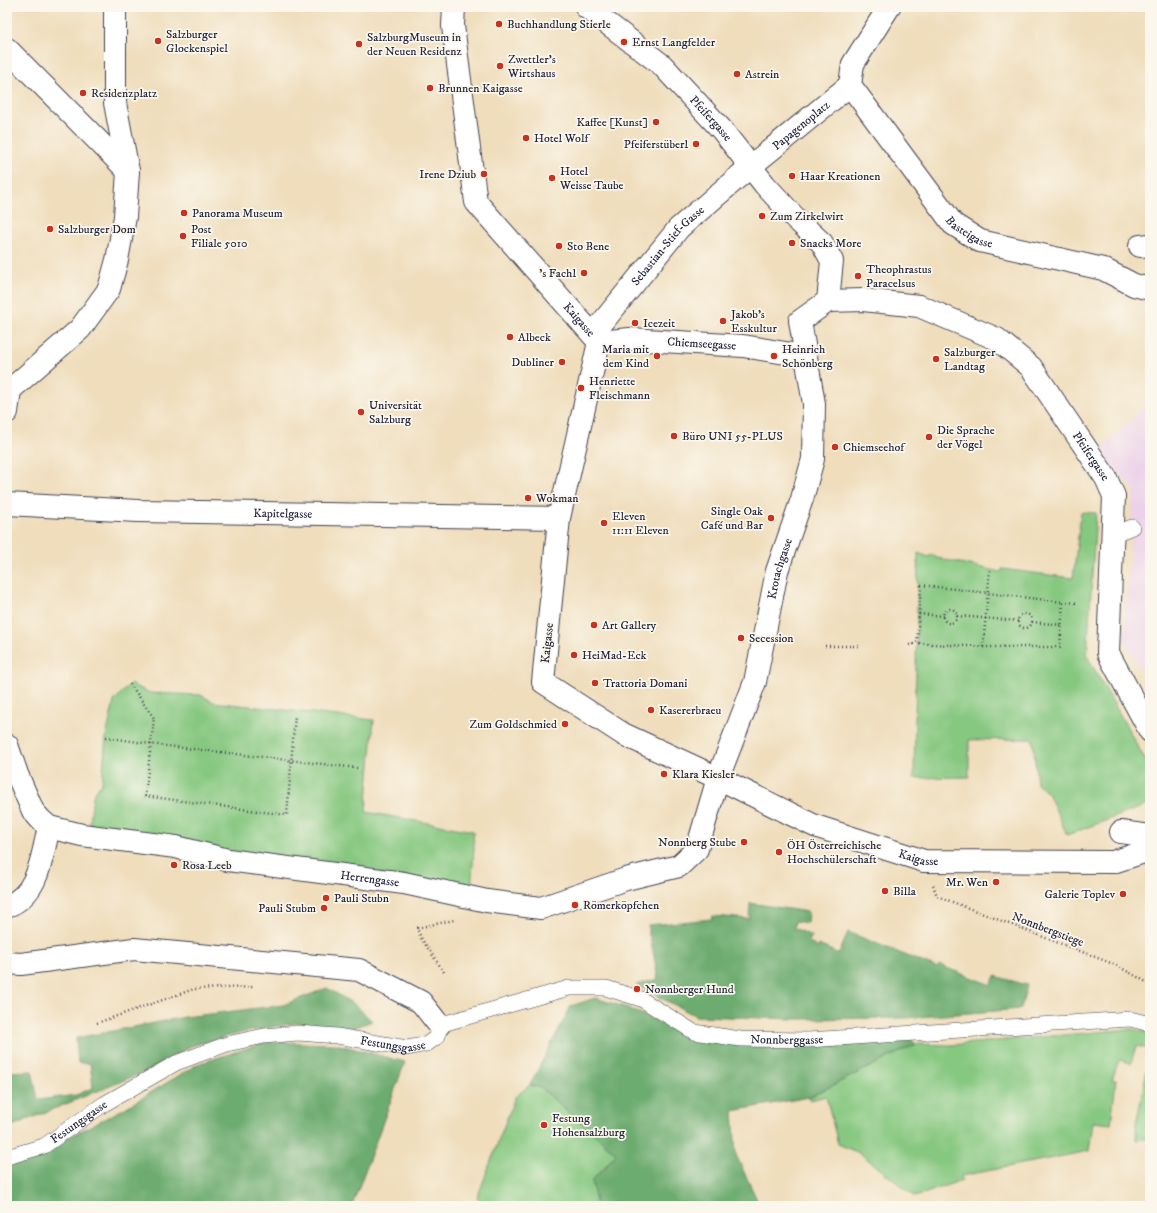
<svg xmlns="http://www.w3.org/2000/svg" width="1157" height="1213" viewBox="0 0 1157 1213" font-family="'IM FELL DW Pica',serif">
<rect width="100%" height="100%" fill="#fbf7ec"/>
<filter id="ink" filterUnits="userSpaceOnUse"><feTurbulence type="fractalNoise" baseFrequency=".025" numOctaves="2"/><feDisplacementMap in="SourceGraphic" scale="8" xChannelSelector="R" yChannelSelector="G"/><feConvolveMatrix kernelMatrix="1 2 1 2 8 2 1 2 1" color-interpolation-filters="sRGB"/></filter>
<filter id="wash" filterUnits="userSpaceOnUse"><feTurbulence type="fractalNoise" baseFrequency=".012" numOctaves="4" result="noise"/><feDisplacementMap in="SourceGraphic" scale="16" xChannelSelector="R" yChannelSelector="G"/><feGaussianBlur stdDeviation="0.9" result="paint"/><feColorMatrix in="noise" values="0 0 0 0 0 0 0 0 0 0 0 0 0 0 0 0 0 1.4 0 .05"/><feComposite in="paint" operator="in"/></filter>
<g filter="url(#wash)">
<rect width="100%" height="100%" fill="#efddbb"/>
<path fill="#ecd1ea" d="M 1150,402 L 1150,687 L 1124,639 L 1134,490 L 1099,451 Z"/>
<g fill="#87c881" stroke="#54755e">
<path d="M 1081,512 L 1096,513 L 1087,656 L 1150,768 L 1150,804 L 1067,835 L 1048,793 L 1037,784 L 1033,739 L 969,740 L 969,777 L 914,778 L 918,553 L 929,557 L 930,554 L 937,558 L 1001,572 L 1002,569 L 1073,578 Z"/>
<path d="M 130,684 L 150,693 L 201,695 L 213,702 L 374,720 L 366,812 L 473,831 L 474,849 L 471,891 L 89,831 L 93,795 L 102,783 L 106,737 L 114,701 Z"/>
<path d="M 1131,1029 L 1150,1033 L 1150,1049 L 1136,1046 L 1131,1063 L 1119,1060 L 1112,1080 L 1116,1080 L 1111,1124 L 1093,1122 L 1089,1151 L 961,1176 L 962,1180 L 915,1197 L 861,1154 L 838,1144 L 826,1096 L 811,1100 L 809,1097 L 916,1044 L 951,1045 Z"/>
<path d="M 1150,1054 L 1150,1138 L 1136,1140 L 1136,1124 Z"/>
<path d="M 530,1085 L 541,1088 L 617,1153 L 592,1180 L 596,1206 L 486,1206 L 477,1198 L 515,1097 Z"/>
</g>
<g fill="#6dac6f" stroke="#486755">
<path d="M 750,903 L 808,912 L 807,923 L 795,921 L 794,928 L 812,936 L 809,941 L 817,948 L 819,945 L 839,954 L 848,932 L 937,968 L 939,965 L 991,985 L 995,976 L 1027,985 L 1021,1009 L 906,1018 L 795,1019 L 696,1016 L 636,985 L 658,979 L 650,935 L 648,935 L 648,925 L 712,919 L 713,916 L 749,919 Z"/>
<path d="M 327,988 L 354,1004 L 372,1021 L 348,1030 L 295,1023 L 245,1032 L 191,1046 L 147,1071 L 7,1128 L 7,1072 L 32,1071 L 38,1100 L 76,1095 L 93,1088 L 90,1063 L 78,1063 L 76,1038 L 185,1017 L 283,1005 Z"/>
<path d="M 595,998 L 628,1008 L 689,1036 L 909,1037 L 916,1044 L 809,1097 L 733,1111 L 736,1155 L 760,1206 L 596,1206 L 592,1180 L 605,1168 L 616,1153 L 541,1088 L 530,1085 L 571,1006 Z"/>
<path d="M 266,1042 L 336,1044 L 405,1062 L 352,1206 L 7,1206 L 7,1160 L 44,1150 L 125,1108 L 198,1064 Z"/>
</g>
</g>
<g filter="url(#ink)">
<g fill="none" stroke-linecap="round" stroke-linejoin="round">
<defs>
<g id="service">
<path d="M 1112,535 L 1132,527"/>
<path id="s1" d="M 7,1157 L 44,1146 L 104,1104 L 176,1063 L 227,1044 L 264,1036 L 298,1033 L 337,1036 L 407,1048 L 427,1044 L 438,1036 L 439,1025 L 569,988 L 606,988 L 641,999 L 694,1032 L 740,1039 L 808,1040 L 1130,1019 L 1150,1024"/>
</g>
<g id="pedestrian">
<path id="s2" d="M 586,7 L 662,65 L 722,130 L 765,185 L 797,220 L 822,243 L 832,261 L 828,301"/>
<path d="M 7,49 L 128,171"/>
<path id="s3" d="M 593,334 L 679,228 L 751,166 L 850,85"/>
<path id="s4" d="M 599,342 L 630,339 L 743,346 L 804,356"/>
<path d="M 7,412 L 10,390 L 80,329 L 109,289 L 117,260 L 125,217 L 128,171 L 115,103 L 115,7"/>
<path id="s5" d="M 7,504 L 138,511 L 559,518"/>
<path id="s6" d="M 7,745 L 17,774 L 33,811 L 41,820 L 49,827 L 82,835 L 176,847 L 228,860 L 404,883 L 487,901 L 541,908 L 626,879 L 679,866 L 697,849 L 718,778 L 755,682 L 777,571 L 802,499 L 813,459 L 814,404 L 800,321 L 828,301 L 863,300 L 919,306 L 997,339 L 1031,367 L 1106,478 L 1114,496 L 1108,653 L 1150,731"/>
<path d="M 1121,832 L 1150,836"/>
<path d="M 7,906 C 39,895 42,855 49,827"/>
<path d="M 7,963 L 21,964 L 134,949 L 359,970 L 421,1002 L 439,1025"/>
</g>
<g id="minor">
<path id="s7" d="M 454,7 L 453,26 L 476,202 L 599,342 L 559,518 L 543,682 L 623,734 L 718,778 L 815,826 L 924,861 L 1113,862 L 1150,850"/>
<path id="s8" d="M 889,7 L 853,64 L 850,85 L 953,224 L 980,241 L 1103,269 L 1134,285 L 1150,289"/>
<path d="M 1140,246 L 1150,245"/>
</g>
</defs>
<use href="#service" stroke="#413e4e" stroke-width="16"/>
<use href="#pedestrian" stroke="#413e4e" stroke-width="24"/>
<use href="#minor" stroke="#413e4e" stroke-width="24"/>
<g stroke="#413e4e" stroke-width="2.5" stroke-dasharray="1 3" stroke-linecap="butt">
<path d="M 921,585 L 1063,602 L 1060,647 L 983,647 L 917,643 Z"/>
<path d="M 1063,602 L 1078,603"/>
<circle cx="950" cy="616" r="7"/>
<path d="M 919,614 L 944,616"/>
<circle cx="1025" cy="621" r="7"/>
<path d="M 957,616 L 1019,621"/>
<path d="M 1032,622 L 1062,625"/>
<path d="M 909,645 L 917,643"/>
<path d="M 825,646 L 860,646"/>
<path d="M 983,647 L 990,569"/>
<path d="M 130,684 L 154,718 L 145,796 L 287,815 L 295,715"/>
<path d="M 106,737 L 150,744 L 357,768"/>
<path d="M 933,885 L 937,896 L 1116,965 L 1150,984"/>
<path d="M 444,972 L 421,938 L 417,928 L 454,920"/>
<path d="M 97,1023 L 194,989 L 255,987"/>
</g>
<use href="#service" stroke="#fff" stroke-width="15"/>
<use href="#pedestrian" stroke="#fff" stroke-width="22"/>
<use href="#minor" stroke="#fff" stroke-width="22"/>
</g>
</g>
<g fill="#c8321e" stroke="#fbf7ec" stroke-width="1.5">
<circle cx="499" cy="24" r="4"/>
<circle cx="158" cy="41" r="4"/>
<circle cx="624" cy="42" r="4"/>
<circle cx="359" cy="44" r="4"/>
<circle cx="500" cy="66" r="4"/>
<circle cx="737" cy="74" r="4"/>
<circle cx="430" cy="88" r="4"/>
<circle cx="83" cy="93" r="4"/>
<circle cx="656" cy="122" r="4"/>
<circle cx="526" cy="138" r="4"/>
<circle cx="696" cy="144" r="4"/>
<circle cx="484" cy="174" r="4"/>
<circle cx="792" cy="176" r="4"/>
<circle cx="552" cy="178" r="4"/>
<circle cx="184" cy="213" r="4"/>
<circle cx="762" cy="216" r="4"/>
<circle cx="50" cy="229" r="4"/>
<circle cx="183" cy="236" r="4"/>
<circle cx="792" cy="243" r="4"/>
<circle cx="559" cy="246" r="4"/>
<circle cx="584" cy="273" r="4"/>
<circle cx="858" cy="276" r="4"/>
<circle cx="723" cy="321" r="4"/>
<circle cx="635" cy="323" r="4"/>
<circle cx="510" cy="337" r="4"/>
<circle cx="657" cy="356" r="4"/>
<circle cx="774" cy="356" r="4"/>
<circle cx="936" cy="359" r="4"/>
<circle cx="562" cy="362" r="4"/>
<circle cx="581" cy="388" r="4"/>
<circle cx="361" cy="412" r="4"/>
<circle cx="674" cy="436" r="4"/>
<circle cx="929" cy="437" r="4"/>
<circle cx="835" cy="447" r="4"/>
<circle cx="528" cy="498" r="4"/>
<circle cx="771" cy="518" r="4"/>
<circle cx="604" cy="523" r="4"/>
<circle cx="594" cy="625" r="4"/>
<circle cx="741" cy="638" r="4"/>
<circle cx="574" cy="655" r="4"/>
<circle cx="595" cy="683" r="4"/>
<circle cx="651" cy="710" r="4"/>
<circle cx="565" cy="724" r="4"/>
<circle cx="664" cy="774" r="4"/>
<circle cx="744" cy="842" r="4"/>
<circle cx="779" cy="852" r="4"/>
<circle cx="174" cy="865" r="4"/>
<circle cx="996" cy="882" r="4"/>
<circle cx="885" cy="891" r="4"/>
<circle cx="1123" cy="894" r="4"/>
<circle cx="326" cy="898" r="4"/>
<circle cx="575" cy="905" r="4"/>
<circle cx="324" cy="908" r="4"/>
<circle cx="637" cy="989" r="4"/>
<circle cx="544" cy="1125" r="4"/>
</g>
<g text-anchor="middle" stroke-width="3.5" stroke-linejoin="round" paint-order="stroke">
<g font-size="12" fill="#22223b" stroke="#fbf7ec" text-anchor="start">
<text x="507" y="28">Buchhandlung Stierle</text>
<text x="166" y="38">Salzburger<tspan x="166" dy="14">Glockenspiel</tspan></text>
<text x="367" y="41">SalzburgMuseum in<tspan x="367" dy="14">der Neuen Residenz</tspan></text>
<text x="632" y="46">Ernst Langfelder</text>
<text x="508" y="63">Zwettler's<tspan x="508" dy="14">Wirtshaus</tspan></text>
<text x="745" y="78">Astrein</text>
<text x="438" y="92">Brunnen Kaigasse</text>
<text x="91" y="97">Residenzplatz</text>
<text x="648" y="126" text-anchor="end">Kaffee [Kunst]</text>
<text x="534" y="142">Hotel Wolf</text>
<text x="688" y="148" text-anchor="end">Pfeiferstüberl</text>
<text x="560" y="175">Hotel<tspan x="560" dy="14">Weisse Taube</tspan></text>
<text x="476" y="178" text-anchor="end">Irene Dziub</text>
<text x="800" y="180">Haar Kreationen</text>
<text x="192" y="217">Panorama Museum</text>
<text x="770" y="220">Zum Zirkelwirt</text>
<text x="58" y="233">Salzburger Dom</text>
<text x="191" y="233">Post<tspan x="191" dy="14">Filiale 5010</tspan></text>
<text x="800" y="247">Snacks More</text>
<text x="567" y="250">Sto Bene</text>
<text x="866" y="273">Theophrastus<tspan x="866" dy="14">Paracelsus</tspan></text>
<text x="576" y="277" text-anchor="end">'s Fachl</text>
<text x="731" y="318">Jakob's<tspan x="731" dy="14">Esskultur</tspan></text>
<text x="643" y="327">Icezeit</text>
<text x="518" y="341">Albeck</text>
<text x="649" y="353" text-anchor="end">Maria mit<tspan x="649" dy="14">dem Kind</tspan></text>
<text x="782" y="353">Heinrich<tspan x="782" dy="14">Schönberg</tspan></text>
<text x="944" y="356">Salzburger<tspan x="944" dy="14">Landtag</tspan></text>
<text x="554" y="366" text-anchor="end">Dubliner</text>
<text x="589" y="385">Henriette<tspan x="589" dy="14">Fleischmann</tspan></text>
<text x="369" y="409">Universität<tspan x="369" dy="14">Salzburg</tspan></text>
<text x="937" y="434">Die Sprache<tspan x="937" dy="14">der Vögel</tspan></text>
<text x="682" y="440">Büro UNI 55-PLUS</text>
<text x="843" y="451">Chiemseehof</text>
<text x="536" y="502">Wokman</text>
<text x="763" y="515" text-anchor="end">Single Oak<tspan x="763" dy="14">Café und Bar</tspan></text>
<text x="612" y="520">Eleven<tspan x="612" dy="14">11:11 Eleven</tspan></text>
<text x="602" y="629">Art Gallery</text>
<text x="749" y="642">Secession</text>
<text x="582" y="659">HeiMad-Eck</text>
<text x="603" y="687">Trattoria Domani</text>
<text x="659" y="714">Kasererbraeu</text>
<text x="557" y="728" text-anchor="end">Zum Goldschmied</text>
<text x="672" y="778">Klara Kiesler</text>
<text x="736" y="846" text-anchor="end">Nonnberg Stube</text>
<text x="787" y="849">ÖH Österreichische<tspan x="787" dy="14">Hochschülerschaft</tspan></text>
<text x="182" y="869">Rosa Leeb</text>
<text x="988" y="886" text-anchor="end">Mr. Wen</text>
<text x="893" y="895">Billa</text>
<text x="1115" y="898" text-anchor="end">Galerie Toplev</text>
<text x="334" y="902">Pauli Stubn</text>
<text x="583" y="909">Römerköpfchen</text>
<text x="316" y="912" text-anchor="end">Pauli Stubm</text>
<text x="645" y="993">Nonnberger Hund</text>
<text x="552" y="1122">Festung<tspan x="552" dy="14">Hohensalzburg</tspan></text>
</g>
<g font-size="12" fill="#22223b" stroke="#fbf7ec">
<text dy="4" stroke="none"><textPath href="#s2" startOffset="168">Pfeifergasse</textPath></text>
<text dy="4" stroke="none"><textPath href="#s3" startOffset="296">Papagenoplatz</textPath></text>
<text dy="4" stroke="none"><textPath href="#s8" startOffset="280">Basteigasse</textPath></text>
<text dy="4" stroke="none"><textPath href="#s3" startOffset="116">Sebastian-Stief-Gasse</textPath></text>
<text dy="4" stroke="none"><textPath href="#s7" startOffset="353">Kaigasse</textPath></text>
<text dy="4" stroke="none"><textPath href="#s4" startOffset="103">Chiemseegasse</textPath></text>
<text dy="4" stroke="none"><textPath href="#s6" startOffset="1671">Pfeifergasse</textPath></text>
<text dy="4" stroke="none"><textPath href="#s5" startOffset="276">Kapitelgasse</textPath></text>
<text dy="4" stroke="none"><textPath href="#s6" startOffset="1055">Krotachgasse</textPath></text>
<text transform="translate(547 643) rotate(-84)" y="4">Kaigasse</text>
<text dy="4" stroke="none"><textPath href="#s7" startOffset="1145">Kaigasse</textPath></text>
<text dy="4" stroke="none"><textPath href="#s6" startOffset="419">Herrengasse</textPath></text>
<text transform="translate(1048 929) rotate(21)" y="4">Nonnbergstiege</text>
<text dy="4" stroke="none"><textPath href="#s1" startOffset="841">Nonnberggasse</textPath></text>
<text dy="4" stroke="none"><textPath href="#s1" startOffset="417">Festungsgasse</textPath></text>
<text dy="4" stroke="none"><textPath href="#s1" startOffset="81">Festungsgasse</textPath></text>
</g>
</g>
<rect width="1157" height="1213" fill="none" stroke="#fbf7ec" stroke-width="24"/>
</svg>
